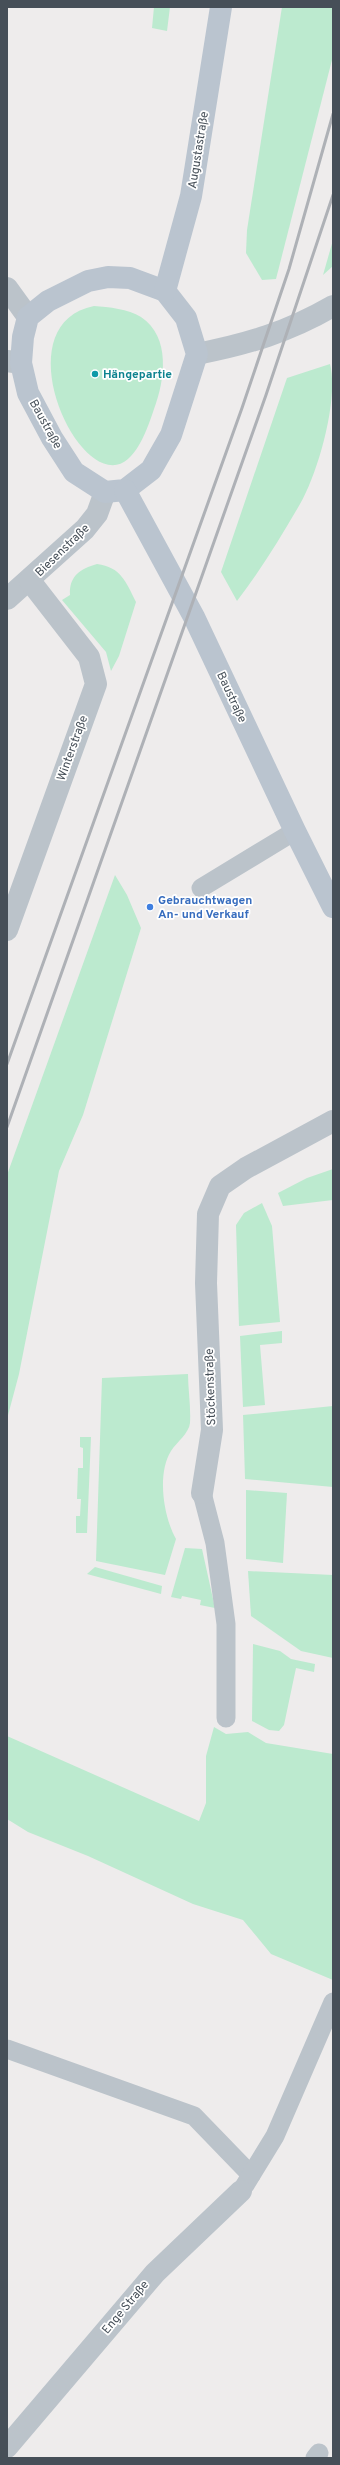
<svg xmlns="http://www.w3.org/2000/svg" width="340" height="2465" viewBox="0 0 340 2465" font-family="Overpass,sans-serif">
<rect width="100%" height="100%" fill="#eeecec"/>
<g fill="#bceacf">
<path d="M 154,7 L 170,7 L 167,31 L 152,28 Z"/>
<path d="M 282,7 L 333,7 L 333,56 L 276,279 L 262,280 L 246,253 L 247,230 Z"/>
<path d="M 333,240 L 333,266 L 323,275 Z"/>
<path d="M 94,306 C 109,307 128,309 141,317 C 171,337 165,380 154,409 C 149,424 141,448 128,459 C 82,500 0,325 94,306 Z"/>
<path d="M 330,364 C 339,399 318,473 300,504 C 281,537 260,571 237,601 L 221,572 L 287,378 Z"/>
<path d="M 97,564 C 121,567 126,582 136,602 L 119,656 L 111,671 L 106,652 L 62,600 L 70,595 C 69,576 80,569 97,564 Z"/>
<path d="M 115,875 L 127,895 L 141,928 L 83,1115 L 59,1171 L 19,1374 L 7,1419 L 7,1175 Z"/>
<path d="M 333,1169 L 333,1200 L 283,1206 L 278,1193 L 307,1178 Z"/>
<path d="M 262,1203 L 272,1226 L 280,1322 L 239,1326 L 236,1225 L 244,1213 Z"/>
<path d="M 282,1331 L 282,1343 L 260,1345 L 265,1405 L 243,1407 L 240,1336 Z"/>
<path d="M 188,1374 C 188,1389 191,1407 190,1423 C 189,1433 177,1442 171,1451 C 157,1473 163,1516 176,1539 L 165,1575 L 96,1561 L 102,1378 Z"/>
<path d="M 333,1406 L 333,1487 L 245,1479 L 243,1415 Z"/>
<path d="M 80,1437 L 91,1437 L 87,1533 L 76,1533 L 76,1516 L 80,1516 L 81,1499 L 77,1499 L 78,1468 L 83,1468 L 83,1448 L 80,1447 Z"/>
<path d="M 246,1490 L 287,1493 L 283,1563 L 246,1559 Z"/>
<path d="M 185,1548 L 202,1549 L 215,1608 L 200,1605 L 201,1600 L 182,1596 L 181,1599 L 171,1597 Z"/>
<path d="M 95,1567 L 162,1586 L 161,1594 L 87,1574 Z"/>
<path d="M 248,1571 L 333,1575 L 333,1658 L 301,1651 L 251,1616 Z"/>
<path d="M 253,1644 L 280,1651 L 291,1659 L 315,1664 L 314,1672 L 296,1668 L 284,1725 L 279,1731 L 269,1730 L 252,1721 Z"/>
<path d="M 214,1727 L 226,1734 L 248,1732 L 266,1743 L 333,1754 L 333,1980 L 271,1954 L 243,1920 L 193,1904 L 88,1856 L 28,1832 L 7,1819 L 7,1736 L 199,1821 L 206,1803 L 206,1756 Z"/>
</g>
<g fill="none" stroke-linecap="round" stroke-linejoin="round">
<g stroke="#bbc3ca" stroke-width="19">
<path d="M 201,888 L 295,831"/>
<path d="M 202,1493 L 215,1543 L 226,1624 L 226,1718"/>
<path d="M 7,2049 L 194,2116 L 251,2175"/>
<path d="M 245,2185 L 275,2136 L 333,2002"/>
<path d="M 315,2458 L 319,2453"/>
</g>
<g stroke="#bbc3ca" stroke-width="22">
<path d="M 7,288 L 28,317"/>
<path d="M 7,361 L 21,363"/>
<path d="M 7,599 L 85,529 L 97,514 L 105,492"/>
<path d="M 7,930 L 96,684 L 89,657 L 30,581"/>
<path d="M 202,1493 L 212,1430 L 206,1283 L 208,1214 L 220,1186 L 246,1168 L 333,1121"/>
<path d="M 7,2447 L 155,2273 L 241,2191"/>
</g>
<path stroke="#bbc3ca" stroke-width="22" d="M 197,354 C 248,344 288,332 333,306"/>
<g stroke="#bac4cf" stroke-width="22">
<path d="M 108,277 L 130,278 L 165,291 L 186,318 L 197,354 L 171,435 L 151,470 L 125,490 L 105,492 L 74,472 L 52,438 L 28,393 L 21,363 L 23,337 L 28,317 L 48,301 L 88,281 Z"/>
<path d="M 165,291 L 191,196 L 221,7"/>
<path d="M 125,490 L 194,617 L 295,831 L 333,907"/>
</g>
<g stroke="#aeb1b6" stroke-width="3">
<path d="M 7,1064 L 242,408 L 289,269 L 333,114"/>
<path d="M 7,1127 L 266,395 L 333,195"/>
</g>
</g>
<circle fill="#0f9aa8" stroke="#fff" stroke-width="1.5" cx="95" cy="374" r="4"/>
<circle fill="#3f7fe0" stroke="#fff" stroke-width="1.5" cx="150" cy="907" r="4"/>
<g text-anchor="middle" stroke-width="3.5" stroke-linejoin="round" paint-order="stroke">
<g font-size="12" fill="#464f58" stroke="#fff">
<text transform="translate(198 150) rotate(-81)" y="4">Augustastraße</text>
<text transform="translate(46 424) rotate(61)" y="4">Baustraße</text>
<text transform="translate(62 550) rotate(-44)" y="4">Biesenstraße</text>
<text transform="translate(232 697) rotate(65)" y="4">Baustraße</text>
<text transform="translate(72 748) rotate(-70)" y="4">Winterstraße</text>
<text transform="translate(210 1387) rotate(-92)" y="4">Stöckenstraße</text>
<text transform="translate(125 2307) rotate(-50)" y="4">Enge Straße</text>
</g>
<g font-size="12" font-weight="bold" fill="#0d838f" stroke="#fff" text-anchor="start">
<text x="103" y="378">Hängepartie</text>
</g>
<g font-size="12" font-weight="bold" fill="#366cbe" stroke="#fff" text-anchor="start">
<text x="158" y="904">Gebrauchtwagen<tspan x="158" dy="14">An- und Verkauf</tspan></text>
</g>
</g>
<rect width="340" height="2465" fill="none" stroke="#464f58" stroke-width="16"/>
</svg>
